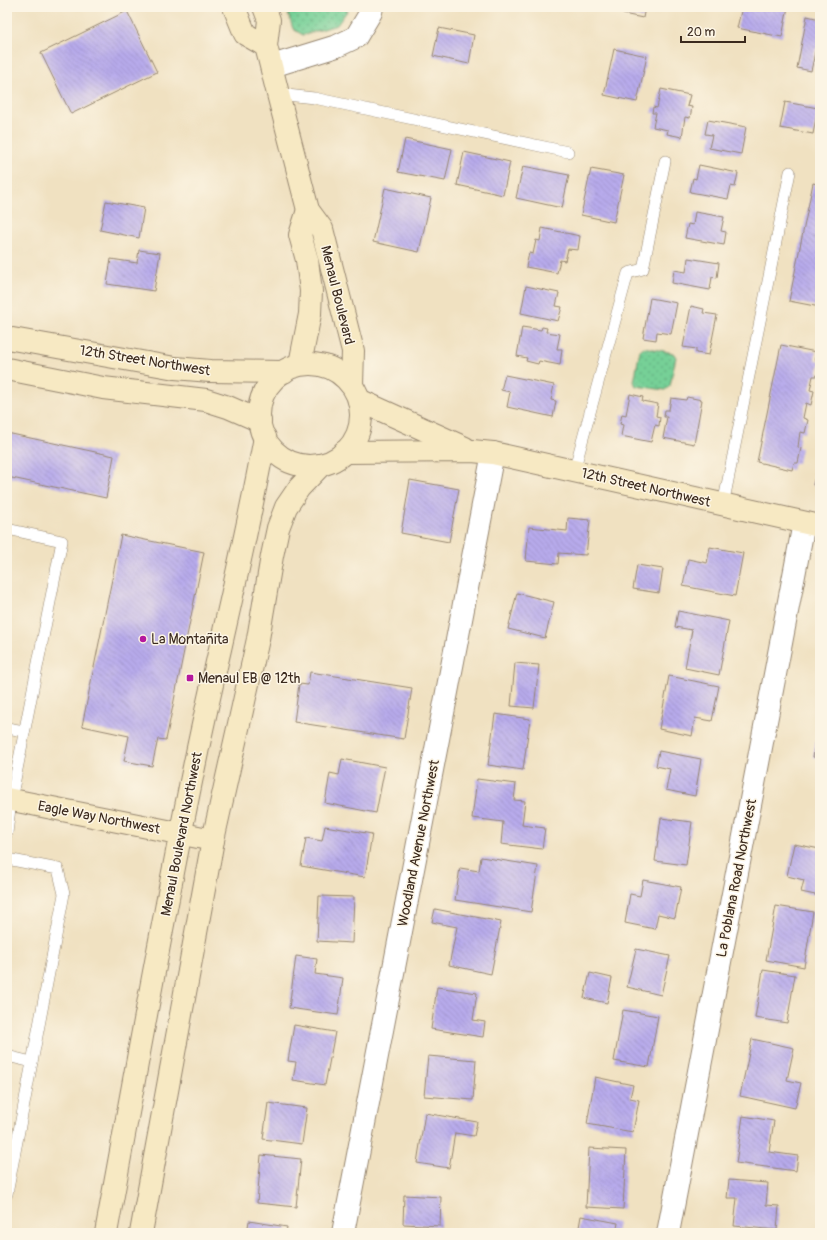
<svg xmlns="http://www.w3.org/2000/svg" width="827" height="1240" viewBox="0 0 827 1240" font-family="Pangolin,sans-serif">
<defs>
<pattern id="grass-dots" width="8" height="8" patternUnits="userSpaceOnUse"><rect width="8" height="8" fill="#76d097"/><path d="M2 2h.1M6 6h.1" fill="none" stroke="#62a97b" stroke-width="1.8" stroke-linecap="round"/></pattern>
<pattern id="building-back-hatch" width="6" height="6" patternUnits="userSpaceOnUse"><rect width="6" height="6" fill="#b8abec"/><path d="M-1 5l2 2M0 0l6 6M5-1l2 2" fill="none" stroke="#978bbf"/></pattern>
</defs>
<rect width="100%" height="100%" fill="#fcf5e5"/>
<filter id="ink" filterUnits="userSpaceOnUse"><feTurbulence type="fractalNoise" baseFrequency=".025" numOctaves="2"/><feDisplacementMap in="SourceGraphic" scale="8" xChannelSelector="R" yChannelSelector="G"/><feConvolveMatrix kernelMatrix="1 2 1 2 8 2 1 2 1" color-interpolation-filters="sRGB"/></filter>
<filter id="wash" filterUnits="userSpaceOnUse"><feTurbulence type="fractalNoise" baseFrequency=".012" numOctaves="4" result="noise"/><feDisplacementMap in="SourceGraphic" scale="16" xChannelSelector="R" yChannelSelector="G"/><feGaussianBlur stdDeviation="0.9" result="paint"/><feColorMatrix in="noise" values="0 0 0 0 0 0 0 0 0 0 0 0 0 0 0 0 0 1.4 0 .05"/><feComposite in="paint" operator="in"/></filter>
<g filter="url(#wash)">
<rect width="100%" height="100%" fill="#f0e1c1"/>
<g fill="url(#grass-dots)" stroke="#587d5a">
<path d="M 286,7 L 350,7 L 337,25 L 303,35 L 293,29 Z"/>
<path d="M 644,347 L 673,353 L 676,357 L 670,386 L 665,390 L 636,386 L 634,382 L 640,350 Z"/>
</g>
<g id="blocks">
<g fill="url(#building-back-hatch)">
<path d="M 624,7 L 645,7 L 643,18 L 623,14 Z"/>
<path d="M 721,7 L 734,7 L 733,10 Z"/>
<path d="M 742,7 L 788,7 L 782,37 L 737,28 Z"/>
<path d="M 127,11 L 157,72 L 71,114 L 41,53 Z"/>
<path d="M 807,16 L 820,19 L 820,49 L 816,48 L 811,71 L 797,68 Z"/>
<path d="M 439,28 L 474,35 L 469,64 L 433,56 Z"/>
<path d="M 614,49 L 647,56 L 637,102 L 604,95 Z"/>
<path d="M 661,89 L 690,95 L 687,106 L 692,107 L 690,118 L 685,117 L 682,137 L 667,134 L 668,130 L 653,127 L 656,113 L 652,113 L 653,107 L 657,108 Z"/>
<path d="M 785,102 L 818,108 L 813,134 L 780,128 Z"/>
<path d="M 708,120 L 746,127 L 741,154 L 709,148 L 712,135 L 705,134 Z"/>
<path d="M 405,139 L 452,149 L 445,181 L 398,172 Z"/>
<path d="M 464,152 L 510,162 L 503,195 L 457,185 Z"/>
<path d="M 699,165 L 738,173 L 735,187 L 731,186 L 728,199 L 690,192 L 693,178 L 696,179 Z"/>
<path d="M 523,166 L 569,175 L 562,208 L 516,198 Z"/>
<path d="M 591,169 L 624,175 L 614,222 L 581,215 Z"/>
<path d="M 813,183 L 820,185 L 820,307 L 789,301 Z"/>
<path d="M 385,188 L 431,198 L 419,252 L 373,242 Z"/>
<path d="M 106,201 L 144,208 L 139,238 L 100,230 Z"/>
<path d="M 695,212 L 724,217 L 721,231 L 726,232 L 724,245 L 685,238 L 688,224 L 693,225 Z"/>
<path d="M 542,228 L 580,236 L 578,250 L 568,249 L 565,261 L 560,260 L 557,273 L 526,267 L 529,253 L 533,254 L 536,240 L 540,241 Z"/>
<path d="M 139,250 L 160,253 L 154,291 L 107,284 L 111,259 L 137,263 Z"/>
<path d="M 688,258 L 719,263 L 717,278 L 712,277 L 710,290 L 672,283 L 674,270 L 686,272 Z"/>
<path d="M 526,286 L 559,293 L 556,306 L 562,307 L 558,321 L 521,313 Z"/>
<path d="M 650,298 L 677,303 L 671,334 L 657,332 L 656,340 L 643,338 Z"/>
<path d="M 691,306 L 704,309 L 703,313 L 717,315 L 709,355 L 696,353 L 696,349 L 683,347 Z"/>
<path d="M 522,327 L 541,330 L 542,327 L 547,328 L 546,332 L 560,334 L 557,349 L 562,349 L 560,365 L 539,361 L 538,364 L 526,361 L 527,358 L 517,356 Z"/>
<path d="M 781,345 L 816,352 L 815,360 L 820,361 L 817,376 L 813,376 L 810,390 L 814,391 L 811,405 L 806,403 L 803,418 L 808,420 L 805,433 L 800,432 L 798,447 L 801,448 L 798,463 L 794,463 L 792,470 L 757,462 Z"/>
<path d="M 505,375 L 554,385 L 551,400 L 556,401 L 553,417 L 507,407 L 510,392 L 501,390 Z"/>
<path d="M 630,394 L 643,397 L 642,401 L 658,404 L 656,416 L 660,417 L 659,426 L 655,425 L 651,442 L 621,436 L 623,425 L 620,424 L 622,414 L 626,415 Z"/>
<path d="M 687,397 L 702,400 L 694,444 L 663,438 L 667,417 L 664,417 L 665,410 L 669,410 L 671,398 L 686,400 Z"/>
<path d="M 7,433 L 114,456 L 106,498 L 7,477 Z"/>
<path d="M 819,459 L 820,459 L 820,487 L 813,485 Z"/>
<path d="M 410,480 L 459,489 L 449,542 L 401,533 Z"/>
<path d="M 568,518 L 590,520 L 586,555 L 559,553 L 558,564 L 526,561 L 529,527 L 567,531 Z"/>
<path d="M 121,535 L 204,552 L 166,740 L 158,739 L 152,766 L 124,761 L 129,736 L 82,726 Z"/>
<path d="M 710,547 L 743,553 L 735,596 L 683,586 L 688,559 L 707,563 Z"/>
<path d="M 637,565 L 663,569 L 659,593 L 633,589 Z"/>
<path d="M 517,593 L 554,602 L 545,638 L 508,629 Z"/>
<path d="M 678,611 L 729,621 L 719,675 L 685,668 L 692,630 L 675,627 Z"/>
<path d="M 515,663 L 539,665 L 534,708 L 511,706 Z"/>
<path d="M 310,672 L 412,688 L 404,739 L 294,722 L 299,684 L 308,685 Z"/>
<path d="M 669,676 L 719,686 L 712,721 L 695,718 L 692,736 L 659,729 Z"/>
<path d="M 495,714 L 530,719 L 523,770 L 488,765 Z"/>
<path d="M 819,723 L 820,723 L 820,758 L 813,757 Z"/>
<path d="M 659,751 L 701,759 L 695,796 L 666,790 L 670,769 L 656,766 Z"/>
<path d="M 342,759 L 385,767 L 376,813 L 325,803 L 330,773 L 339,775 Z"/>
<path d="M 477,779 L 516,784 L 514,800 L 525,801 L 522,825 L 545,828 L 542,849 L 501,844 L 503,822 L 472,818 Z"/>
<path d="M 661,818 L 692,822 L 686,865 L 655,861 Z"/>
<path d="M 325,826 L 372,834 L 365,877 L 301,866 L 306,838 L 322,841 Z"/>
<path d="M 794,844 L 820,849 L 820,896 L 801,892 L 804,880 L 787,876 Z"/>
<path d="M 481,857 L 538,866 L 531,912 L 455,900 L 460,868 L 479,871 Z"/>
<path d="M 643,880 L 681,887 L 675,918 L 658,914 L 655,929 L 625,923 L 630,894 L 640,896 Z"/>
<path d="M 319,896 L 354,897 L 352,943 L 317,941 Z"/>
<path d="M 776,906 L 813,912 L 804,967 L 766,960 Z"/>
<path d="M 435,909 L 501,922 L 491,974 L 449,965 L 457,927 L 432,922 Z"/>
<path d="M 636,949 L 670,956 L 661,995 L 627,987 Z"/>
<path d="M 296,956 L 317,959 L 315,974 L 343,978 L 338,1015 L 289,1008 Z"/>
<path d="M 763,970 L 795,975 L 787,1023 L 755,1018 Z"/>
<path d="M 590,973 L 612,978 L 607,1003 L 584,998 Z"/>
<path d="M 437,987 L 477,993 L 473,1020 L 485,1022 L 483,1037 L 431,1029 Z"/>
<path d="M 623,1010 L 658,1016 L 649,1067 L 614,1061 Z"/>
<path d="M 294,1025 L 335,1032 L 325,1085 L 293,1080 L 296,1062 L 288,1061 Z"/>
<path d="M 752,1039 L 794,1048 L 787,1080 L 801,1083 L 795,1108 L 740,1096 Z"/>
<path d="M 428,1056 L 476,1060 L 473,1100 L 424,1096 Z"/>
<path d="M 595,1077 L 633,1085 L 630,1098 L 639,1100 L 633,1132 L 587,1124 Z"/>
<path d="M 268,1103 L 307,1108 L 302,1144 L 263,1139 Z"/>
<path d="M 425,1113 L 477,1122 L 474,1136 L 455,1133 L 449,1168 L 417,1163 Z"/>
<path d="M 743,1116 L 774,1121 L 769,1152 L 798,1156 L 796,1171 L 736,1163 Z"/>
<path d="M 589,1148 L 626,1150 L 623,1209 L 586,1207 Z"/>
<path d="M 261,1155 L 301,1159 L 296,1207 L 257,1203 Z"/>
<path d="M 729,1180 L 768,1183 L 766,1205 L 779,1206 L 777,1230 L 734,1226 L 737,1198 L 727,1198 Z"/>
<path d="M 404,1195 L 441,1197 L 440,1226 L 403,1224 Z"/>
<path d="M 581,1216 L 618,1223 L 616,1233 L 578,1233 Z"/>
<path d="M 249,1221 L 287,1227 L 286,1233 L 247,1233 Z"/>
</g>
</g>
</g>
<g filter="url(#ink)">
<use href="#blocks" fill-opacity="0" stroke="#968670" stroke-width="1"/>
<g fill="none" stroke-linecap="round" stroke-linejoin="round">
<defs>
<g id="lane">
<path d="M 278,94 L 314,98 L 568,152"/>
<path d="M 574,471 L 628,273 L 643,269 L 665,161"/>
<path d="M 723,505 L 790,172"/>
<path d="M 7,529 L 62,541 L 11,800 L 7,833"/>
<path d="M 7,728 L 24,731"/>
<path d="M 7,859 L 58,869 L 64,894 L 7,1194"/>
<path d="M 7,1056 L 32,1062"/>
</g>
<g id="street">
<path d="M 272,66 L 337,46 L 356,37 L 371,12 L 372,7"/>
<path d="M 343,1233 L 493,453"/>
<path d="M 668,1233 L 804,523"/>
</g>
<g id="secondary">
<path d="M 234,7 L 245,34 L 266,46"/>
<path d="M 264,7 L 269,20 L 266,46 L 278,94 L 308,210 L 322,229 L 353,351 L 352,385"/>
<path d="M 7,338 L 175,368 L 210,371 L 284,372"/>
<path d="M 300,364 L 310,314 L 311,291 L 307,260 L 300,235 L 308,210"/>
<circle cx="310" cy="415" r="51"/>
<path d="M 7,369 L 103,388 L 206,400 L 228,407 L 260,421"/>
<path d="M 359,400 L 465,448"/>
<path d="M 344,452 L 472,451 L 493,453 L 820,526"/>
<path d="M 7,799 L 213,840"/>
<path d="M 106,1233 C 136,1071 164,909 198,748 C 220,645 246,542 265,437"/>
<path d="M 141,1233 L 213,840 L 258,639 L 272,556 L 278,528 L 286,507 L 299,488 L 321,465"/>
</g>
</defs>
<use href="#lane" stroke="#968670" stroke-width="12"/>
<use href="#street" stroke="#968670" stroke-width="24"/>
<use href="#secondary" stroke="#968670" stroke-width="24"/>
<use href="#lane" stroke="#fff" stroke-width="11"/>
<use href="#street" stroke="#fff" stroke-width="22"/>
<use href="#secondary" stroke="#f7e9c3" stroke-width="22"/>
</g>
</g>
<g fill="#b5179e" stroke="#fcf5e5" stroke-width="1.5">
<circle cx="143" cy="639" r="4"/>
<rect x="186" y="674" width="8" height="8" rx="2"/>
</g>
<g text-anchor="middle" stroke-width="3" stroke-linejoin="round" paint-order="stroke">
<g font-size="14" fill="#3b2a1e" stroke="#fcf5e5">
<text transform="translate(338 295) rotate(76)" y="5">Menaul Boulevard</text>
<text transform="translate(145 360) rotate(9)" y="5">12th Street Northwest</text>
<text transform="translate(646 487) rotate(13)" y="5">12th Street Northwest</text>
<text transform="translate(99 817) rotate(11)" y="5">Eagle Way Northwest</text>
<text transform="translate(181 834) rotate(-79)" y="5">Menaul Boulevard Northwest</text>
<text transform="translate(418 843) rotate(-79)" y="5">Woodland Avenue Northwest</text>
<text transform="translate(736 878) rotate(-79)" y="5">La Poblana Road Northwest</text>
</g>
<g font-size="14" fill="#3b2a1e" stroke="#fcf5e5" text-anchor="start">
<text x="151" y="644">La Montañita</text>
<text x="198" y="683">Menaul EB @ 12th</text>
</g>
</g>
<rect width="827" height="1240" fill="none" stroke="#fcf5e5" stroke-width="24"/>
<path d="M681 36v6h64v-6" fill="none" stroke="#3b2a1e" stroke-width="2"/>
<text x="687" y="36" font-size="12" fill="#3b2a1e" stroke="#fcf5e5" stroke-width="3" paint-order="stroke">20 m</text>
</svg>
